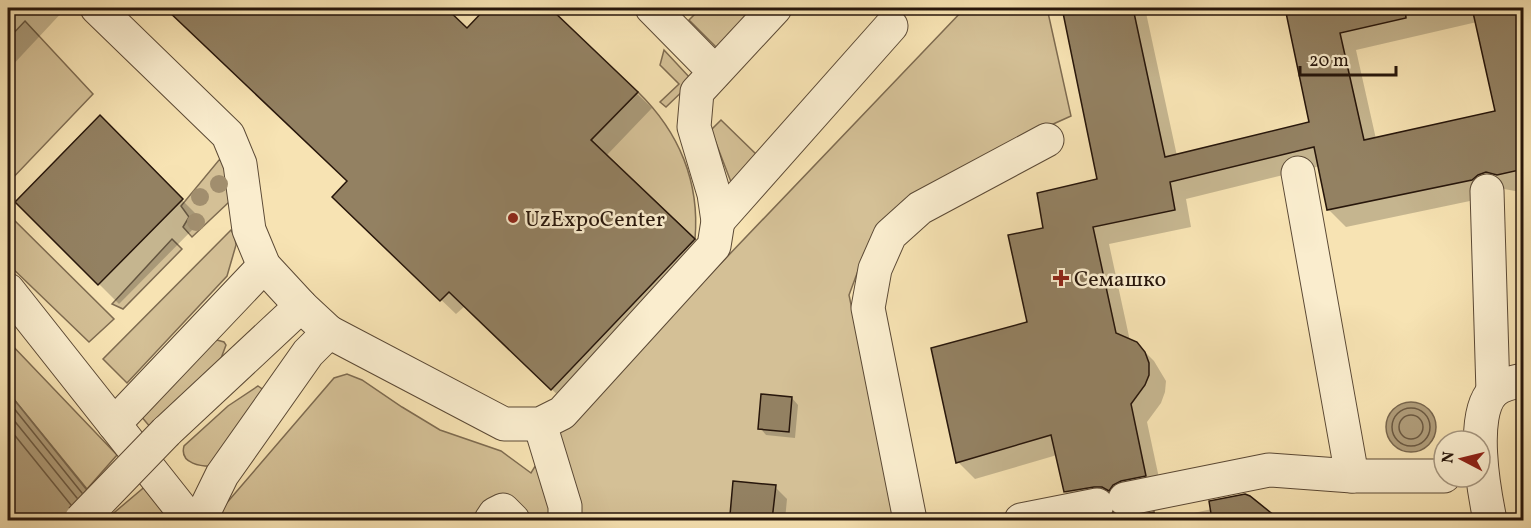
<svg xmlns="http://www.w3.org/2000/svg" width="1531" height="528" viewBox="0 0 1531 528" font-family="Vollkorn,serif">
<rect width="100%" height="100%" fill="#f7e3b3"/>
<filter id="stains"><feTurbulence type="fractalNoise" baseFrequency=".00333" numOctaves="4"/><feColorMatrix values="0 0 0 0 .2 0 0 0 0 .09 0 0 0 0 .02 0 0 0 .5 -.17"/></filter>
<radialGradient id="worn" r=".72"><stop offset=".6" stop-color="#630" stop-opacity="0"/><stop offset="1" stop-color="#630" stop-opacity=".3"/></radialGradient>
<g fill="#d4c096" stroke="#7e6b50" stroke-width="1.5">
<path d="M 701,8 L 745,8 L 753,15 L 719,50 L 689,20 Z"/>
<path d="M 965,8 L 1047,8 L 1071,116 L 1040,130 L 865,252 L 849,295 L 896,520 L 212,520 L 334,378 L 347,374 L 362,380 L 402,407 L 440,430 L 501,451 L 531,473 L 550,442 Z"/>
<path d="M 25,21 L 93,94 L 8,183 L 8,39 Z"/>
<path d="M 664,50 L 691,79 L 691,83 L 666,107 L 660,102 L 679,84 L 660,65 Z"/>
<path d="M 638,92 C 679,132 700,182 695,239 L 591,140 Z"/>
<path d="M 721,120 L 759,157 L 731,182 L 711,130 Z"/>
<path d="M 219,160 L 225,162 L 229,202 L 192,237 L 183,227 L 189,217 L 181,206 Z"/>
<path d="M 8,214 L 114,319 L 89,342 L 8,264 Z"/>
<path d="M 231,230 L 235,238 L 236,245 L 227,276 L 127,383 L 103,359 Z"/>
<path d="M 172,239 L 182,249 L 123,309 L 112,304 Z"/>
<path d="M 217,340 L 224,342 L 226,345 L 220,361 L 151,428 L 140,415 L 207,347 Z"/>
<path d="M 8,341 L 117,455 L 87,489 L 8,392 Z"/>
<path d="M 258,386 L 268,393 L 215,466 C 202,467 179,464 184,446 L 228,406 Z"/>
<path d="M 148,484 L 177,520 L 111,520 L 109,517 Z"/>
</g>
<g fill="#b09d7a" stroke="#79674e" stroke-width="1.5">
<path d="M 8,392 L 111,520 L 8,520 Z"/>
<circle cx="1411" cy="427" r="25"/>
</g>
<g fill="#0003" fill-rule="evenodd">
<path d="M 8,8 L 66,8 L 8,70 Z"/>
<path d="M 167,8 L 443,8 L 467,30 L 488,8 L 547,8 L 652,108 L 606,156 L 709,255 L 567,404 L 465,306 L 456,314 L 349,212 L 349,181 Z"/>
<path d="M 1063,8 L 1145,8 L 1177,156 L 1311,123 L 1287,8 L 1524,8 L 1524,190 L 1515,191 L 1504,189 L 1495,191 L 1489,197 L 1346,227 L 1329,210 L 1320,166 L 1186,199 L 1191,227 L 1109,244 L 1130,341 L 1137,344 L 1154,361 L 1166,381 L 1165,392 L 1161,403 L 1147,422 L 1162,492 L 1082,509 L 1065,492 L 1057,455 L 975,479 L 958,462 L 1029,323 L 1045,230 L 1099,180 ZM 1477,22 L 1497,112 L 1376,139 L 1356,50 Z"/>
<path d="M 100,118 L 202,220 L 119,304 L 17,202 Z"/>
<path d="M 792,398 L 798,405 L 795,438 L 766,435 L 760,428 Z"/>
<path d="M 775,487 L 787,499 L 785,520 L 737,520 L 731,515 Z"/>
<path d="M 1249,497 L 1273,520 L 1162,520 L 1212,509 Z"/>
<path d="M 1153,514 L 1160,520 L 1110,520 L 1114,515 L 1119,518 Z"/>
</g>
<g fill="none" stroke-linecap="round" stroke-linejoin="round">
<g stroke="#6c5a42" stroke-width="1.5">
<path d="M 8,401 L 82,493"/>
<circle cx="1411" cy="427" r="19"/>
<path d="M 8,413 L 77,498"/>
<circle cx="1411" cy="427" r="12"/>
<path d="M 8,427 L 71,505"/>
</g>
</g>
<g fill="#938162" stroke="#27160b" stroke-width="1.5">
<path d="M 165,8 L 446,8 L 467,28 L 486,8 L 550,8 L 638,92 L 591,140 L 695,239 L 551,390 L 449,292 L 440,301 L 332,197 L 347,181 Z"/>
<path d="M 1062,8 L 1133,8 L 1165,157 L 1309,122 L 1285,8 L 1405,8 L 1406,18 L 1340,33 L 1364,140 L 1495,111 L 1472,8 L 1524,8 L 1524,169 L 1497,175 L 1486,172 L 1478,175 L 1472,180 L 1327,210 L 1314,147 L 1170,182 L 1175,210 L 1093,227 L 1116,333 L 1137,342 L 1145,352 L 1149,363 L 1149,375 L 1145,385 L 1131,404 L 1146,476 L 1121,481 L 1113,485 L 1109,491 L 1102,487 L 1094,487 L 1064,492 L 1051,435 L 956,463 L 931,348 L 1027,322 L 1008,235 L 1043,228 L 1037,193 L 1097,179 Z"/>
<path d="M 100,115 L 183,199 L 98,285 L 15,202 Z"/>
<path d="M 761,394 L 792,397 L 789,432 L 758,429 Z"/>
<path d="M 733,481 L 776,485 L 772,520 L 730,515 Z"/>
<path d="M 1245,494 L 1250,496 L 1280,520 L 1212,520 L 1209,501 Z"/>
<path d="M 1154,512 L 1156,520 L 1107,520 L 1113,513 L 1120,517 L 1128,517 Z"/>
</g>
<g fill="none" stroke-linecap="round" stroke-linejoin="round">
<defs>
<g id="minor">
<path d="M 97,8 L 228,135 L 240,164 L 249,230 L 264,266 L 301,306 L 329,332 L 504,424 L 540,424 L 562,413 L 714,246 L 718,221 L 714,194 L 694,127 L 697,92 L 775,8"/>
<path d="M 652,8 L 715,72"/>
<path d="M 1298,173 L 1352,476 L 1444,476"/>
<path d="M 1487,191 L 1493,392"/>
<path d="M 718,221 L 891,26"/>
<path d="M 8,290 L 190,520"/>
<path d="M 114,424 L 264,266"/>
<path d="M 540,424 L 565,506 L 565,520"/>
<path d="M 166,432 L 301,306"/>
<path d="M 1125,499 L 1269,470 L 1352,476"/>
<path d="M 200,520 L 222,475 L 308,353 L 329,332"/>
<path d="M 491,520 L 495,514 L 503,510 L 513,520"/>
<path d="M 910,520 L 868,308 L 875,269 L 890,235 L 920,208 L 1047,140"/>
<path d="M 1021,520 L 1097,505"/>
<path d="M 1490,520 C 1484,491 1470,415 1493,392 C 1501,384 1513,382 1524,380"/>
</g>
</defs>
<use href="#minor" stroke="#5b4935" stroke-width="35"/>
<use href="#minor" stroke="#faedce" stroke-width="33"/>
<defs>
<path id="minor-bridge" d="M 81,520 L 166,432"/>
</defs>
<use href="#minor-bridge" stroke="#5b4935" stroke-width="35" stroke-linecap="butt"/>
<use href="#minor-bridge" stroke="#faedce" stroke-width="33"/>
</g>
<g fill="#a18e6e">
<circle cx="219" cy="184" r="9"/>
<circle cx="200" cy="197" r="9"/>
<circle cx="196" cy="222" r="9"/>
</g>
<g fill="#8f2418" stroke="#faedce" stroke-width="2">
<circle cx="513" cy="218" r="6"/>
<path d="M1058 269h6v6h6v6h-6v6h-6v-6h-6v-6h6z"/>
</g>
<g text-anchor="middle" stroke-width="5" stroke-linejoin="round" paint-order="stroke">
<g font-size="22" fill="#27160b" stroke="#faedce" text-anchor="start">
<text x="525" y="226">UzExpoCenter</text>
<text x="1074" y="286">Семашко</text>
</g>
</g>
<rect width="1531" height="528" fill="none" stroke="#f7e3b3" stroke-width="30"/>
<rect x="9" y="9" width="1513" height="510" fill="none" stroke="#27160b" stroke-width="3"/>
<rect x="15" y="15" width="1501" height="498" fill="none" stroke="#27160b" stroke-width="1.5"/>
<g transform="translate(1462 459) rotate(277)"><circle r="28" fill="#faedce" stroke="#a69780" stroke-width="1.5"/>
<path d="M0-4.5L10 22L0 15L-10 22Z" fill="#8f2418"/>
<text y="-9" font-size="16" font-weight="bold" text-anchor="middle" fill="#27160b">N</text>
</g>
<path d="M1300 66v9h96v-9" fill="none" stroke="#27160b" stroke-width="3"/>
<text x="1309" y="66" font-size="18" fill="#27160b" stroke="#faedce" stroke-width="4.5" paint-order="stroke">20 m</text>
<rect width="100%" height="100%" filter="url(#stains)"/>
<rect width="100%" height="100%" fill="url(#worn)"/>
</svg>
